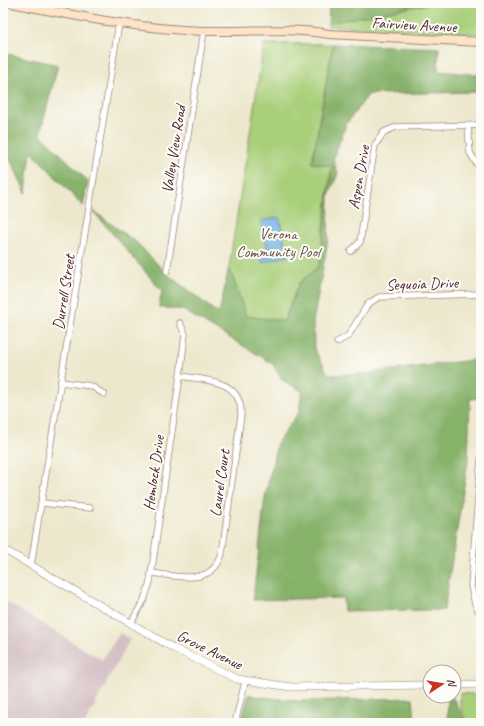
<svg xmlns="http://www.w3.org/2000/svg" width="484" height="726" viewBox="0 0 484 726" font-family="Caveat,sans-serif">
<rect width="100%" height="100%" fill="#fdfcf7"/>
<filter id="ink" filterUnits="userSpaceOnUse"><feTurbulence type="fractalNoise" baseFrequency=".025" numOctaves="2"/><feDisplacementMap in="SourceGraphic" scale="8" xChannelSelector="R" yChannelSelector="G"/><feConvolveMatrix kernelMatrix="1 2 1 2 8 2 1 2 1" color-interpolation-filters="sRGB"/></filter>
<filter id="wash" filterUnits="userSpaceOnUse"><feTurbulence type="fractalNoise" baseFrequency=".012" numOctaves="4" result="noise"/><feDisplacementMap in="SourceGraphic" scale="16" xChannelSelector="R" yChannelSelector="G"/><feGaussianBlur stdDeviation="0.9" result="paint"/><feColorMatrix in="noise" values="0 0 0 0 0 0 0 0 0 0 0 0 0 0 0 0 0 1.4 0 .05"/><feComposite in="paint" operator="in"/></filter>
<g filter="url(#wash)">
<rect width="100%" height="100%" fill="#ede8cd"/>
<path fill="#d2bec3" d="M 3,600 L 102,660 L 120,633 L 130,639 L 85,723 L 3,722 Z"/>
<g fill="#a9cf7a" stroke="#7a7752">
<path d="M 329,3 L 481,3 L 481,34 L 328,26 Z"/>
<path d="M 264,44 L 333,44 L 312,163 L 332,166 L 319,266 L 299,283 L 284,321 L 246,316 L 229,267 Z"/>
<path d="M 481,514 L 481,604 C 467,582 478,539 481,514 Z"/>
<path d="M 460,693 L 481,695 L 481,723 L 467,723 L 460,706 Z"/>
</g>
<g fill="#86b26a" stroke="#68684a">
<path d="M 329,3 L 441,3 L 416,6 L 329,23 Z"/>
<path d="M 333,44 L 439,48 L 438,71 L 481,75 L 481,92 L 369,94 L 346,124 L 333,159 L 338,173 L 329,196 L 328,240 L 313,322 L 314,349 L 329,375 L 359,374 L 481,359 L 481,398 L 470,399 L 468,461 L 444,610 L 344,611 L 343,598 L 253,600 L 265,497 L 277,443 L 299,412 L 302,391 L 282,380 L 272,363 L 183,310 L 159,307 L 162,291 L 92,210 L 136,242 L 167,274 L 219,314 L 229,267 L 246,316 L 284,321 L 299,283 L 319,266 L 332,166 L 312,163 Z"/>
<path d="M 3,53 L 58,65 L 40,134 L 88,181 L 83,206 L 31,151 L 26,193 L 3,144 Z"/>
<path d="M 249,694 L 253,696 L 299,701 L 413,698 L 415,723 L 241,723 Z"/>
<path d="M 453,698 L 466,723 L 447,723 L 448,700 Z"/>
</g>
<path fill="#72b0e4" stroke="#5e6888" d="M 279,217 L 288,256 L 262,263 L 259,253 L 268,250 L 261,221 Z"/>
</g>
<g filter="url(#ink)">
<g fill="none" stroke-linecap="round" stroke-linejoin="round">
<defs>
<g id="minor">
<path d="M 468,126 L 470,153 L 481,170"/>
<path d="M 351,251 L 360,242 L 375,145 L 384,132 L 396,127 L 481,125"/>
<path d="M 167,271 L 204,31"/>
<path d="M 337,342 L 348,336 L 368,304 L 379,297 L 481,294"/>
<path d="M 61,382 L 91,386 L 104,394"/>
<path d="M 481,459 L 471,586 L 475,604 L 481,616"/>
<path d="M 42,503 L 90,508"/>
<path d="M 31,565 L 119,23"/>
<path d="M 151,573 C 177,576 212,587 222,554 L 241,415 C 242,379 206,380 180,376"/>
<path d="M 131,623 L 144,600 L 150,582 L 180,376 L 185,334 L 180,323"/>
<path d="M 235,723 L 245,682"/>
</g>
<g id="tertiary">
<path d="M 3,549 L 175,649 L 237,679 L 291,687 L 430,685"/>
<path d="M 454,685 L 481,684"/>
</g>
<path id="secondary" d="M 12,3 C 75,16 139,29 204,31 C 246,32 288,27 329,34 L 481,42"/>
</defs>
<use href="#minor" stroke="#9c847c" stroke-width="7"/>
<use href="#tertiary" stroke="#9c847c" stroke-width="8"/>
<use href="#secondary" stroke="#9c847c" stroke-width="10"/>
<use href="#minor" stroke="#fff" stroke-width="5.5"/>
<use href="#tertiary" stroke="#fff" stroke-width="7"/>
<use href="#secondary" stroke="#fee4c6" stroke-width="8"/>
</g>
</g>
<g text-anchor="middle" stroke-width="4" stroke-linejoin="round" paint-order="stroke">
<g font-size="16" fill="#4a1f2b" stroke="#fdfcf7">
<text transform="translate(414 24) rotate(3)" y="6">Fairview Avenue</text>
<text transform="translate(173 149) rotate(-81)" y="6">Valley View Road</text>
<text transform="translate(358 177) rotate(-80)" y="6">Aspen Drive</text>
<text transform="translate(422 283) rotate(-2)" y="6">Sequoia Drive</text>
<text transform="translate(63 292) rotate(-81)" y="6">Durrell Street</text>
<text transform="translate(153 473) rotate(-82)" y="6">Hemlock Drive</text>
<text transform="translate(219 483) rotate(-82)" y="6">Laurel Court</text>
<text transform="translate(210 649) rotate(26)" y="6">Grove Avenue</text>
</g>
<g font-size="16" fill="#665443" stroke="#fdfcf7">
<text x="278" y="239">Verona<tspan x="278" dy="18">Community Pool</tspan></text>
</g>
</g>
<rect width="484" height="726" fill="none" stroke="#fdfcf7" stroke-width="16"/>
<g transform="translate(442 684) rotate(78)"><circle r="19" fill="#fdfcf7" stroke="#b5a4a5"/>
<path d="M0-3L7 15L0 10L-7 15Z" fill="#c8321e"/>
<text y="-6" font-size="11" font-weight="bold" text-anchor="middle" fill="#4a1f2b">N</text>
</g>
</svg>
